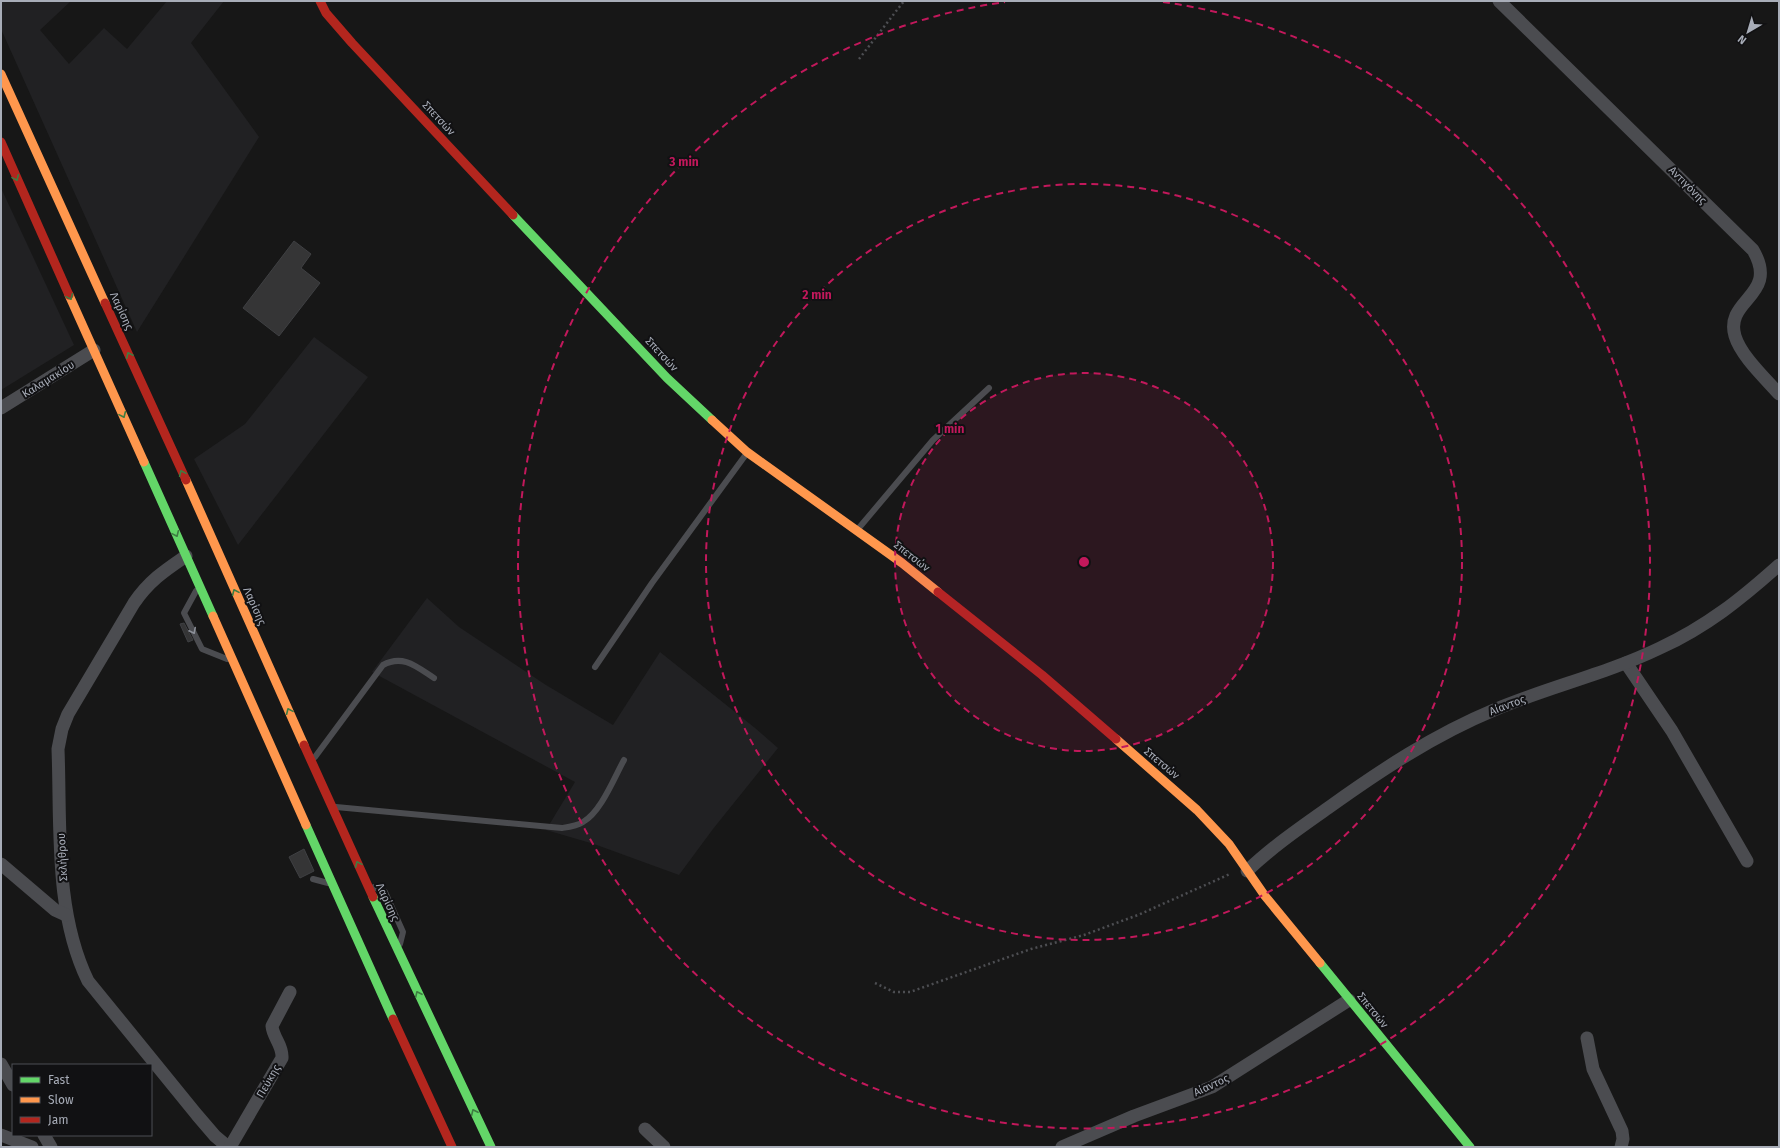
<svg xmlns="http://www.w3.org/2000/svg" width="1780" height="1148" viewBox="0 0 1780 1148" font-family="'Fira Sans',sans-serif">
<rect width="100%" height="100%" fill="#171717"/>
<g fill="#212123">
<path d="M 1,1 L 71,1 L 40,30 L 69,64 L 104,28 L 127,49 L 167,1 L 224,1 L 191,43 L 259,137 L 137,332 L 1,29 Z"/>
<path d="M 1,188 L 74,345 L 1,390 Z"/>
<path d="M 314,337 L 368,377 L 238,545 L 194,459 L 245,424 Z"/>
<path d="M 427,598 L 459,627 L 546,685 L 613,725 L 660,652 L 755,728 L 778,748 L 713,829 L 679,875 L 594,844 L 546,830 L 575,782 L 372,672 Z"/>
</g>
<g fill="#353536" stroke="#3f4043">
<path d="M 294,241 L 311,254 L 301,268 L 320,283 L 279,336 L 243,308 Z"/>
<path d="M 184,623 L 193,640 L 188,642 L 180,624 Z"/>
<path d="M 304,849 L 314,871 L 300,878 L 289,857 Z"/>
</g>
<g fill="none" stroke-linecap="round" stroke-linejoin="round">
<g stroke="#4d4e52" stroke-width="2.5" stroke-dasharray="2 3" stroke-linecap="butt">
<path d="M 859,59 L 904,1"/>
<path d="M 875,983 L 894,992 L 910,992 L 1031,949 L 1084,935 L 1138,915 L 1230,874"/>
</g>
<g stroke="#4b4c50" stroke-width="6">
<path d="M 858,529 L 933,440 L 989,388"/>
<path d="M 196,591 L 184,613 L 202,649 L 227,659"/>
<path d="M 595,667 L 652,583 L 747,453"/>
<path d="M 315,757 L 383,665 C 403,654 417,667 434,678"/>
<path d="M 336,807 L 562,828 C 569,827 577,826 583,822 C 601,812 614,778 624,760"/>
<path d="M 313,879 L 328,883"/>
<path d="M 374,887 L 385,892 L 403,932 L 400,944"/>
</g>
<g stroke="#4b4c50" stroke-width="13">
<path d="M 1499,1 L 1753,250 C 1780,296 1724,299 1735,336 C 1741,356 1765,378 1779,394"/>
<path d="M 1,408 L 94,350"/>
<path d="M 186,556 C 164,571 149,581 134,603 L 68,714 L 62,729 L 58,749 C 61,826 54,911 88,981 L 197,1115 L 215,1136 L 228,1147"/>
<path d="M 1626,663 L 1672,731 L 1747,861"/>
<path d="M 1,864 L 55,910 L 66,915"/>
<path d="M 1247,871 C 1272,847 1301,827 1328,808 C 1381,770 1434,735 1494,710 C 1548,687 1606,674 1660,648 C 1706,627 1741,599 1779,565"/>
<path d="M 1587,1038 L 1593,1069 L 1622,1131 L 1623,1139 L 1621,1147"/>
<path d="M 1,1064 L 13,1085"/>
<path d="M 645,1129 L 664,1147"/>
<path d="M 1,1135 L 32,1147"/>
<path d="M 44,1135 L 51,1147"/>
<path d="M 230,1147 L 282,1058 C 283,1045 273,1038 272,1026 L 290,992"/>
<path d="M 1062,1147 L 1134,1116 L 1212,1087 L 1349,1000"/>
</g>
<g stroke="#63d668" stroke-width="9">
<path d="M 513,215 L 667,378 L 712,420"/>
<path d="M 144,462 L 213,616"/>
<path d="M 306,825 L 393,1019"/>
<path d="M 373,897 L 491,1147"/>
<path d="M 1320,963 L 1470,1147"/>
</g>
<g stroke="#ff974d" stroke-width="9">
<path d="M 1,74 L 105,303"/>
<path d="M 69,295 L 144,462"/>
<path d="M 712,420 L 747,452 L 902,563 L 938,592"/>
<path d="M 186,480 L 304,745"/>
<path d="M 213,616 L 306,825"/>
<path d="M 1116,739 L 1197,810 L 1229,844 L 1265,896 L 1320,963"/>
</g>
<g stroke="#b3261e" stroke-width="9">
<path d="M 320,1 L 326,13 L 352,43 L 513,215"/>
<path d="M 1,142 L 69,295"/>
<path d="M 105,303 L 186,480"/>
<path d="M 938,592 L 1042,675 L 1116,739"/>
<path d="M 304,745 L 373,897"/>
<path d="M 393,1019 L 452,1147"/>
</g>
</g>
<defs><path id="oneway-chevron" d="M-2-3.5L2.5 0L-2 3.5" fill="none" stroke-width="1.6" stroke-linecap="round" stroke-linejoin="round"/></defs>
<g stroke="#3e7d42">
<use href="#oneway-chevron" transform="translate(16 178) rotate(66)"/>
<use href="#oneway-chevron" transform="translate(70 297) rotate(66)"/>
<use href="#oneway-chevron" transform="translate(129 355) rotate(-115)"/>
<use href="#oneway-chevron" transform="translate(123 415) rotate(66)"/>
<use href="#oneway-chevron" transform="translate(182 473) rotate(-114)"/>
<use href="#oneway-chevron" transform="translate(176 534) rotate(66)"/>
<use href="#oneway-chevron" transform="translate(235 592) rotate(-114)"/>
<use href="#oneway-chevron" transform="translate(289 711) rotate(-114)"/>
<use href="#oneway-chevron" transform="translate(358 864) rotate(-114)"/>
<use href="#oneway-chevron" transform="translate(418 994) rotate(-115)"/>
<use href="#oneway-chevron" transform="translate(474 1112) rotate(-115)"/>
</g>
<use stroke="#8c9099" href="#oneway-chevron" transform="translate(193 631) rotate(63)"/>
<circle cx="1084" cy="562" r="189" fill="#c2185b" fill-opacity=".12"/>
<g fill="none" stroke="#c2185b" stroke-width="2" stroke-dasharray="7 5">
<circle cx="1084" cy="562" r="189"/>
<circle cx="1084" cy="562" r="378"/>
<path d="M1163 2A566 566 0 1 1 1005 2"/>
</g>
<g text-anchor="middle" stroke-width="4" stroke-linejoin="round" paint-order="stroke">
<g font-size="11" fill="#a8adb8" stroke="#111113">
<text transform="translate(439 118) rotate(47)" y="4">Σπετσών</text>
<text transform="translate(1688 185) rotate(45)" y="4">Αντιγόνης</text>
<text transform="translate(122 311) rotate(65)" y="4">Λαρίσης</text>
<text transform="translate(662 354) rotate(47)" y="4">Σπετσών</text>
<text transform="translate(48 379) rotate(-32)" y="4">Καλαμακίου</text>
<text transform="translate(912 556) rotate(38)" y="4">Σπετσών</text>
<text transform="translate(255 606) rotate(66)" y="4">Λαρίσης</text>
<text transform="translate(1507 705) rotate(-21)" y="4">Αίαντος</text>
<text transform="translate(1162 763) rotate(40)" y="4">Σπετσών</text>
<text transform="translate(62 857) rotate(-93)" y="4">Σκλήθρου</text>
<text transform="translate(388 902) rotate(65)" y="4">Λαρίσης</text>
<text transform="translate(1373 1010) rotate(51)" y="4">Σπετσών</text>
<text transform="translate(268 1081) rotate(-60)" y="4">Πεύκης</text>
<text transform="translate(1211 1085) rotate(-25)" y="4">Αίαντος</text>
</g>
</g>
<circle cx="1084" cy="562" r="6" fill="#c2185b" stroke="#111113" stroke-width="2"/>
<g font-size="12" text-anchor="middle" font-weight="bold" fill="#c2185b" stroke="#111113" stroke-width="4" stroke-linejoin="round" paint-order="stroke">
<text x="684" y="166">3 min</text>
<text x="817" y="299">2 min</text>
<text x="950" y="433">1 min</text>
</g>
<rect width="1780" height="1148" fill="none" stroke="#a8adb8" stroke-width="4"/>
<rect x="12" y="1064" width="140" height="72" fill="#111113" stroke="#4d4f55"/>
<rect x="20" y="1077" width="20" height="6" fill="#63d668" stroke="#4d4f55"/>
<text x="48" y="1084" font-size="12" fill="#a8adb8">Fast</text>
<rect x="20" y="1097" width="20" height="6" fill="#ff974d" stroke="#4d4f55"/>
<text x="48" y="1104" font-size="12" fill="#a8adb8">Slow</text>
<rect x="20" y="1117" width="20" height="6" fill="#b3261e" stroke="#4d4f55"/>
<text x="48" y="1124" font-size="12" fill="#a8adb8">Jam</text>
<g transform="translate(1748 32) rotate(218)" stroke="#111113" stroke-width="3" paint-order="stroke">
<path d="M0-3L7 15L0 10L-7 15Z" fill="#a8adb8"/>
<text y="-6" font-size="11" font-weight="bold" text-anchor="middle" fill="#a8adb8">N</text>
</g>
</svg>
